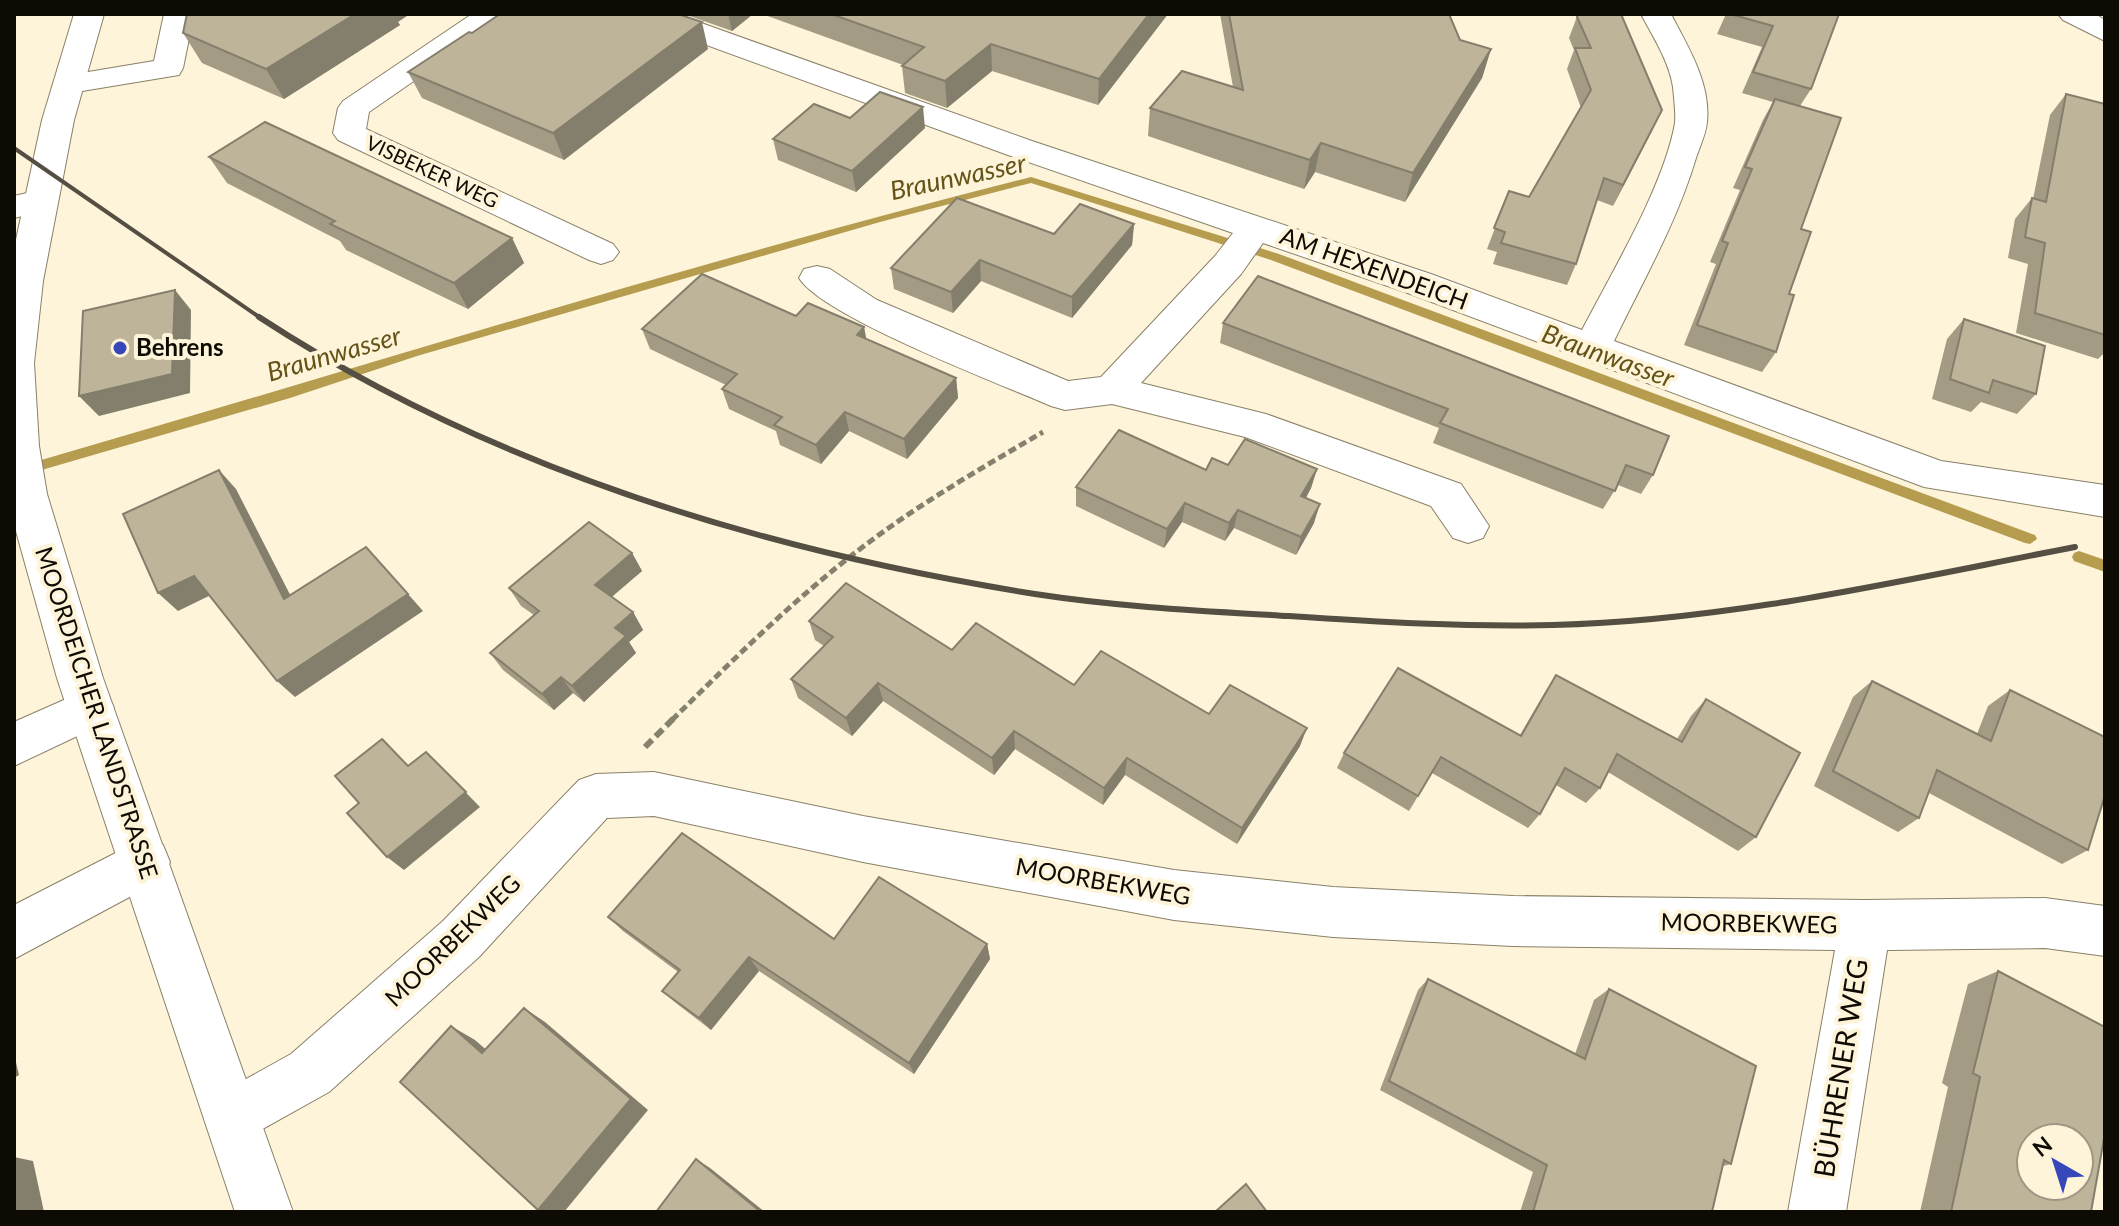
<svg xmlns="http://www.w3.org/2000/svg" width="2119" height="1226" viewBox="0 0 2119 1226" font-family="Lato,sans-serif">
<rect width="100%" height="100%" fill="#fdf4d9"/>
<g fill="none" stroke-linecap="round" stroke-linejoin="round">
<g fill="#b69c4f" fill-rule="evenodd">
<path d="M 1031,177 L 1279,254 L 2035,535 L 2037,539 L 2030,544 L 2025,543 L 1271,260 L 1031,183 L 880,222 L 417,356 L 290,398 L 14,478 L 14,468 C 353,370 689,263 1031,177 Z"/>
<path d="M 2079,551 L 2105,560 L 2105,572 L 2074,561 L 2072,557 L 2074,553 Z"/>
</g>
<defs>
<g id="minor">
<path d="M 164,14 L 194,14 L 183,68 L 179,75 L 70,93 L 59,91 L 54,84 L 59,77 L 70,75 L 154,61 Z"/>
<path d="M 472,14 L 507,14 L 502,20 L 369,112 L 366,129 L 613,244 L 619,252 L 613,260 L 601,264 L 589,260 L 338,140 L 333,133 L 338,108 L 343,101 Z"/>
<path d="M 633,14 L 676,14 L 1032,141 L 1431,274 L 1582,330 C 1612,272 1664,186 1675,123 C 1676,113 1674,98 1673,87 C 1669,61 1653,37 1641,14 L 1671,14 C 1688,47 1711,83 1707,122 C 1706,134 1700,146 1696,158 C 1677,222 1643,281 1614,341 L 1941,461 L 2105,485 L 2105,517 L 1924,487 L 1405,292 L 1263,243 L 1241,274 L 1141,383 L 1266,414 L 1461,484 L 1489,526 L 1483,538 L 1468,543 L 1453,538 L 1431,506 L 1245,437 L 1112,404 L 1065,410 L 1051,406 C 1001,384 823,317 799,278 L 804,269 L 817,266 L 830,269 L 877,300 L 1068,381 L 1101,377 L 1215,256 L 1233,233 L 1008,155 L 638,20 Z"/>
<path d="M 2058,14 L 2095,14 L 2105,20 L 2105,41 L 2063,20 Z"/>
<path d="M 40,190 L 52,193 L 57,201 L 52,209 L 14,218 L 14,196 Z"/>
<path d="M 91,688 L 107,694 L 114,708 L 107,722 L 14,766 L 14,722 Z"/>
<path d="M 654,772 L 863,816 L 1174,870 L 1333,887 L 1513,896 L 1865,900 L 2045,898 L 2105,906 L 2105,956 L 2045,948 L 1887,950 L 1846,1212 L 1788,1212 L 1835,950 L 1513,946 L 1333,937 L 1174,920 L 863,862 L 654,816 L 607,818 L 479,957 L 329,1092 L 232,1146 L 212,1138 L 204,1118 L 212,1098 L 291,1054 L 443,921 L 579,780 L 596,774 Z"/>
<path d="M 145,838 L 163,845 L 170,862 L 163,879 L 14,959 L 14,905 Z"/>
</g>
<path id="major" d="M 74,14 L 104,14 L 74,120 L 43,281 L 34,363 L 39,446 L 47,494 L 103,678 L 293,1212 L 235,1212 L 57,678 L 14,524 L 14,249 L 42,120 Z"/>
</defs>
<use href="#minor" stroke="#898068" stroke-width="2"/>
<use href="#major" stroke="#898068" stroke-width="2"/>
<path stroke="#86806f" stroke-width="5" stroke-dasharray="8 4" stroke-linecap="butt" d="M 672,720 C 736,657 800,593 872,540 C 926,500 985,466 1043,432"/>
<path stroke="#86806f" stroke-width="6" stroke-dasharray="10 5" stroke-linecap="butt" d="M 645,747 L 674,718"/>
<use href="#minor" fill="#fff" fill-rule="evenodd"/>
<use href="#major" fill="#fff" fill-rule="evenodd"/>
<path stroke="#544f42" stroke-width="4" d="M 14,148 L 262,319"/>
<path stroke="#544f42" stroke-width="6" d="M 259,317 C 490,468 764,551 1035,594 C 1119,607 1205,611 1289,616 C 1377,622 1465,627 1553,625 C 1729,621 1903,580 2075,547"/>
</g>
<g fill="#a39b84">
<path d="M 684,14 L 753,14 L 732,31 Z"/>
<path d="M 762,14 L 1168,14 L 1098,105 L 992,71 L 947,108 L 905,93 L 902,66 L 903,65 Z"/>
<path d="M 1220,14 L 1449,14 L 1460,40 L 1491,49 L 1482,78 L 1405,202 L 1315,172 L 1304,189 L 1148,136 L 1150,108 L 1233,87 Z"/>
<path d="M 1578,14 L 1662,110 L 1613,206 L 1597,200 L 1576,264 L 1567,285 L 1493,264 L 1497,252 L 1487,249 L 1509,191 L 1529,197 L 1581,108 L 1567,69 L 1574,50 L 1569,38 Z"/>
<path d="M 1726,14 L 1839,14 L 1811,89 L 1800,106 L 1801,229 L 1789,294 L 1776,352 L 1762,372 L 1684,345 L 1716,264 L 1710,262 L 1740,190 L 1733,188 L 1763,120 L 1773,102 L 1742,93 L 1762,47 L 1717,34 Z"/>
<path d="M 398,22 L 400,25 L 284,99 L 202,63 L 183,33 Z"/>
<path d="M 472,33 L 708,49 L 564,160 L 422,98 L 408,72 Z"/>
<path d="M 2066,94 L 2105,104 L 2105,352 L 2098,359 L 2016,333 L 2028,264 L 2008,258 L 2015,219 L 2032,198 L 2033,199 L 2050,115 Z"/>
<path d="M 850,118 L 925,128 L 856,192 L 778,160 L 773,139 Z"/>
<path d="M 209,157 L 512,238 L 524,263 L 468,309 L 346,250 L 340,241 L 227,183 Z"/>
<path d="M 1134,224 L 1132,245 L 1072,318 L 981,281 L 953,313 L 894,289 L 891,268 L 1054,234 Z"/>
<path d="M 1258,276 L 1653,475 L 1641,494 L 1618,485 L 1603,509 L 1433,443 L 1439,428 L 1220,343 L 1223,323 Z"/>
<path d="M 796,316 L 864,327 L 866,339 L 956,378 L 958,398 L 907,459 L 849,431 L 821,464 L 780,445 L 776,431 L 729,409 L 722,389 L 726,385 L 650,349 L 642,329 Z"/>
<path d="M 1964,319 L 2036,394 L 2017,414 L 1981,402 L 1971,412 L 1932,399 L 1947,339 Z"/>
<path d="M 1228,465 L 1317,469 L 1311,488 L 1306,498 L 1314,523 L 1296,555 L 1234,528 L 1225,541 L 1182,522 L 1164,548 L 1076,506 L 1076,487 L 1206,470 Z"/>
<path d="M 632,553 L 642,571 L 612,597 L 633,612 L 643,630 L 629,642 L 636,653 L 584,702 L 573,693 L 554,710 L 503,670 L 490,653 L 534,615 L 521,606 L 509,588 Z"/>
<path d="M 809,621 L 952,650 L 1074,685 L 1209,714 L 1300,746 L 1237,844 L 1125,775 L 1103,805 L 1015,749 L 994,775 L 883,701 L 852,736 L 798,698 L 791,679 L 824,646 L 815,640 Z"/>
<path d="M 1556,675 L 1677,739 L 1691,716 L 1706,699 L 1756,837 L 1738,851 L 1608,772 L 1600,788 L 1586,803 L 1556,785 L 1540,814 L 1528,828 L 1432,773 L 1409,811 L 1337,768 L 1344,753 L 1520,735 L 1545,692 Z"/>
<path d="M 1872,681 L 1977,734 L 1988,706 L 2010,690 L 2088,850 L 2062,864 L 1929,793 L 1919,818 L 1898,832 L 1814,786 L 1853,697 Z"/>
<path d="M 608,917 L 834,939 L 987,944 L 990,959 L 914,1074 L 759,971 L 711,1030 L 676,1003 L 662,991 L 678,972 L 623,931 Z"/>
<path d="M 1998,971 L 2091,1212 L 1920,1212 L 1948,1087 L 1942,1083 L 1968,984 Z"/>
<path d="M 1428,979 L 1575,1054 L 1594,1000 L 1609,989 L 1731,1164 L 1723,1166 L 1712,1212 L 1520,1212 L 1533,1172 L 1380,1090 L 1418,990 Z"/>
</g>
<g fill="#847e6c">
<path d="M 355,14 L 410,14 L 398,22 L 400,25 L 284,99 L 266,69 Z"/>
<path d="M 728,14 L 753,14 L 732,31 Z"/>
<path d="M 1149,14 L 1168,14 L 1098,105 L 1099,79 Z"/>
<path d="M 702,22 L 708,49 L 564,160 L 553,133 Z"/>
<path d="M 991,44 L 992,71 L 947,108 L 945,81 Z"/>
<path d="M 1491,49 L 1482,78 L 1405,202 L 1413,173 Z"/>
<path d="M 923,107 L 925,128 L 856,192 L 852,171 Z"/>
<path d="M 1662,110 L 1652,131 L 1613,206 L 1623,185 Z"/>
<path d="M 1321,143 L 1315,172 L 1304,189 L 1310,160 Z"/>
<path d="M 1134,224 L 1132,245 L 1072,318 L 1072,297 Z"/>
<path d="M 512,238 L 524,263 L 468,309 L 454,283 Z"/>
<path d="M 980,260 L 981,281 L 953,313 L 951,292 Z"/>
<path d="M 175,290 L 191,310 L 190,393 L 99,416 L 79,396 Z"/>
<path d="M 864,327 L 868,348 L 857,335 Z"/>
<path d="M 956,378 L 958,398 L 907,459 L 904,439 Z"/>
<path d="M 845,412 L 849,431 L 821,464 L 816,445 Z"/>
<path d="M 1317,469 L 1311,488 L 1296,515 L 1301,496 Z"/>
<path d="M 219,470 L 236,489 L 301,616 L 284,599 Z"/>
<path d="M 1185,503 L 1182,522 L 1164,548 L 1167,529 Z"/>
<path d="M 1320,504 L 1314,523 L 1296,555 L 1301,537 Z"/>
<path d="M 1238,510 L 1234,528 L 1225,541 L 1229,523 Z"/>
<path d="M 632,553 L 642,571 L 605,602 L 595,585 Z"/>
<path d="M 194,576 L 213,594 L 178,611 L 158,593 Z"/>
<path d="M 408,594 L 423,611 L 295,697 L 277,681 Z"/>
<path d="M 633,612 L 643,630 L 629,642 L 636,653 L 584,702 L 572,686 L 615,628 Z"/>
<path d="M 561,677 L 573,693 L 554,710 L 542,694 Z"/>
<path d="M 878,683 L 883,701 L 852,736 L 846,718 Z"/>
<path d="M 1307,728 L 1300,746 L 1237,844 L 1242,828 Z"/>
<path d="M 1014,731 L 1015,749 L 994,775 L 992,758 Z"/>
<path d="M 426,752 L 480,807 L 404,870 L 387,857 Z"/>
<path d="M 1127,758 L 1125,775 L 1103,805 L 1104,788 Z"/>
<path d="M 987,944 L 990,959 L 914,1074 L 909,1063 Z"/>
<path d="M 749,957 L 759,971 L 711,1030 L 699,1018 Z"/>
<path d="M 524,1008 L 545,1022 L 648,1110 L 564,1212 L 544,1212 L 538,1210 Z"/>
<path d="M 451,1026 L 475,1040 L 505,1066 L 482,1053 Z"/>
<path d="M 14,1054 L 19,1075 L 14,1078 Z"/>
<path d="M 14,1157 L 33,1161 L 44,1212 L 14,1212 Z"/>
<path d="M 696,1159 L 710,1168 L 765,1212 L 761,1212 Z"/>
</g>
<g fill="#bdb49a" stroke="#847e6c" stroke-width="2" fill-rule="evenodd">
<path d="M 187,14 L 355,14 L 266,69 L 183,33 Z"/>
<path d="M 500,14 L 678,14 L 702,22 L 553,133 L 408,72 L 469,32 L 472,33 Z"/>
<path d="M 831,14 L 1149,14 L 1099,79 L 991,44 L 945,81 L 902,66 L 924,47 Z"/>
<path d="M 1229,14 L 1449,14 L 1460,40 L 1491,49 L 1413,173 L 1321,143 L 1310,160 L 1150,108 L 1182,71 L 1243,90 Z"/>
<path d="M 1578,14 L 1621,14 L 1662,110 L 1623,185 L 1604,178 L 1576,264 L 1501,243 L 1505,232 L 1494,228 L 1509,191 L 1529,197 L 1591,90 L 1575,48 L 1591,48 L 1577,17 Z"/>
<path d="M 1730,14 L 1839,14 L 1811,89 L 1753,72 L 1773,26 Z"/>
<path d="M 880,92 L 923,107 L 852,171 L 773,139 L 814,104 L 850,118 Z"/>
<path d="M 2066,94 L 2105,104 L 2105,335 L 2035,313 L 2045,243 L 2025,237 L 2032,198 L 2046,202 Z"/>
<path d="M 1775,99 L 1841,118 L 1801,229 L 1811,232 L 1789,294 L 1794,295 L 1776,352 L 1697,325 L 1728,243 L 1722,241 L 1752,169 L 1745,167 Z"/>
<path d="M 265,122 L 512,238 L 454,283 L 330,224 L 335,221 L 209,157 Z"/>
<path d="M 957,198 L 1054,234 L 1080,204 L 1134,224 L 1072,297 L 980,260 L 951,292 L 891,268 Z"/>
<path d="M 702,274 L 796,316 L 808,303 L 864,327 L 857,335 L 956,378 L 904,439 L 845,412 L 816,445 L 774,425 L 782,417 L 722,389 L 737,374 L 642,329 Z"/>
<path d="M 1258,276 L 1669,436 L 1653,475 L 1626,465 L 1615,491 L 1440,423 L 1448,409 L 1223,323 Z"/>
<path d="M 175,290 L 172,374 L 79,396 L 83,311 Z"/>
<path d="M 1964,319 L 2045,346 L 2036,394 L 1993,380 L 1989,393 L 1950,379 Z"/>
<path d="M 1119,430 L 1206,470 L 1212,458 L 1228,465 L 1245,439 L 1317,469 L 1301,496 L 1320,504 L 1301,537 L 1238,510 L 1229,523 L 1185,503 L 1167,529 L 1076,487 Z"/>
<path d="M 219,470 L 284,599 L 366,547 L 408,594 L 277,681 L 194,576 L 158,593 L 123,514 Z"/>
<path d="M 589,522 L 632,553 L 595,585 L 633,612 L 615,628 L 626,636 L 572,686 L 561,677 L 542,694 L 490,653 L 539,611 L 509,588 Z"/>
<path d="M 846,583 L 952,650 L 976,623 L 1074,685 L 1101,651 L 1209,714 L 1230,685 L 1307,728 L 1242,828 L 1127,758 L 1104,788 L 1014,731 L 992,758 L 878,683 L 846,718 L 791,679 L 833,637 L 809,621 Z"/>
<path d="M 1398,668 L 1521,736 L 1556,675 L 1682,742 L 1706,699 L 1800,753 L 1756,837 L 1617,754 L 1600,788 L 1565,768 L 1540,814 L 1441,757 L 1418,796 L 1344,753 Z"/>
<path d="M 1872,681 L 1991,741 L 2010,690 L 2105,737 L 2105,795 L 2088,850 L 1937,770 L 1919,818 L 1833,771 Z"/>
<path d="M 382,739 L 408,766 L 426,752 L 466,792 L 387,857 L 347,813 L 359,803 L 335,776 Z"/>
<path d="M 682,833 L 834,939 L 879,877 L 987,944 L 909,1063 L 749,957 L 699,1018 L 662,991 L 680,970 L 608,917 Z"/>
<path d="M 1998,971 L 2105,1027 L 2105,1133 L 2091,1212 L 1951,1212 L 1980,1077 L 1973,1073 ZM 2031,1138 L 2079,1138 L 2079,1186 L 2031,1186 Z"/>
<path d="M 1428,979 L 1585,1059 L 1609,989 L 1756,1066 L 1731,1164 L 1724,1160 L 1712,1212 L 1533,1212 L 1547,1165 L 1389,1081 Z"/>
<path d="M 524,1008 L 631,1099 L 538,1210 L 400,1082 L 451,1026 L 482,1053 Z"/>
<path d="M 696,1159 L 761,1212 L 656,1212 Z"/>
<path d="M 1246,1184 L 1267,1212 L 1215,1212 Z"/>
</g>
<circle fill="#3647ba" stroke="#fdf4d9" stroke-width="3" cx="120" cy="348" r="8"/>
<g text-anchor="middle" stroke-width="8" stroke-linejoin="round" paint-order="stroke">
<g font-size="20" fill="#0e0b04" stroke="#fdf4d9">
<text transform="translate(432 172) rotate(25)" y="7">VISBEKER WEG</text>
</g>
<g font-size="24" fill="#0e0b04" stroke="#fdf4d9">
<text transform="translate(1374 269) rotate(20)" y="8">AM HEXENDEICH</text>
<text transform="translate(96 713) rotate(72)" y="8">MOORDEICHER LANDSTRASSE</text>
<text transform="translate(1103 882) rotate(10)" y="8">MOORBEKWEG</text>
<text transform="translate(1749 924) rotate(1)" y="8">MOORBEKWEG</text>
<text transform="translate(453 941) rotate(-44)" y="8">MOORBEKWEG</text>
</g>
<g font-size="24" font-weight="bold" fill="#0e0b04" stroke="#fdf4d9" text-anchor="start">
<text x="136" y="356">Behrens</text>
</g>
<g font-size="26" font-style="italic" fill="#645217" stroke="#fdf4d9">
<text transform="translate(958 177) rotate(-12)" y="9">Braunwasser</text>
<text transform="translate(334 354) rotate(-16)" y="9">Braunwasser</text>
<text transform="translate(1608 356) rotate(20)" y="9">Braunwasser</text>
</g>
<g font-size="28" fill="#0e0b04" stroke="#fdf4d9">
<text transform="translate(1841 1068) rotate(-81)" y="10">BÜHRENER WEG</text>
</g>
</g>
<rect width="2119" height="1226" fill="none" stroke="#0e0b04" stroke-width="32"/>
<g transform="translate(2055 1162) rotate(321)"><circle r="38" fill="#fdf4d9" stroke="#9d9784" stroke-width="2"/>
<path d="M0-6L14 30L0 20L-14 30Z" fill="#3647ba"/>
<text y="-12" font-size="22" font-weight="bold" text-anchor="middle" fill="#0e0b04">N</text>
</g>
</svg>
